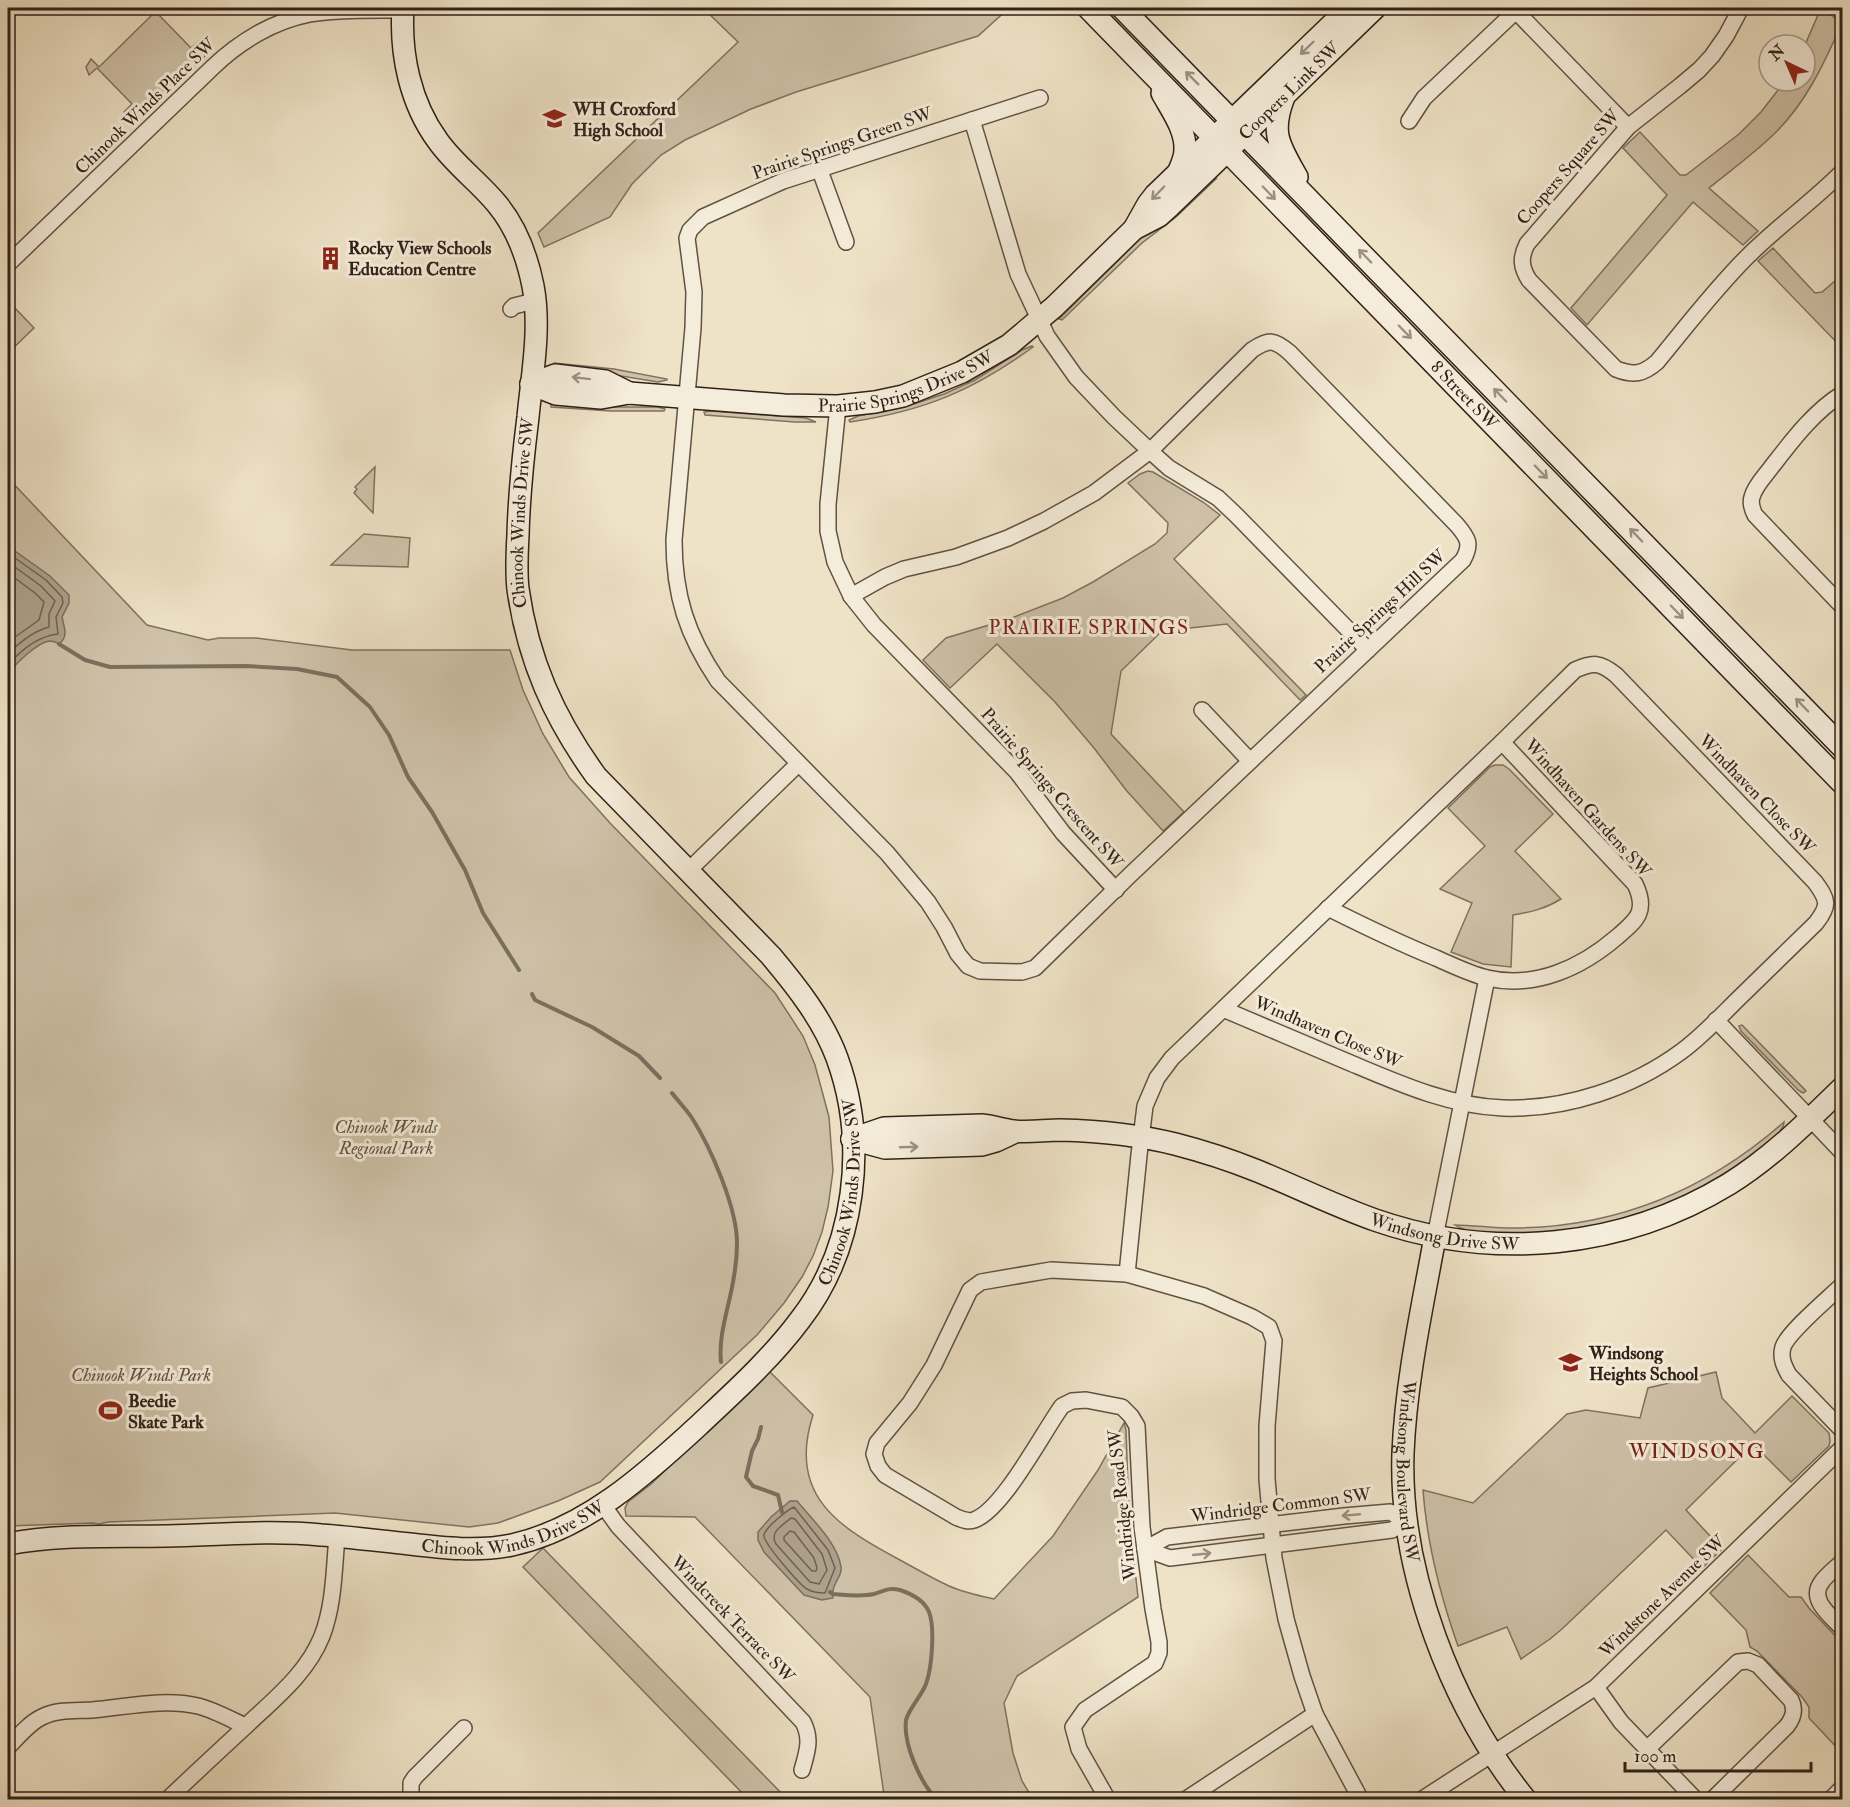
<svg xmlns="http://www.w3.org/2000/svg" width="1850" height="1807" viewBox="0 0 1850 1807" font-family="'IM FELL Double Pica',serif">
<rect width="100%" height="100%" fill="#efe3c7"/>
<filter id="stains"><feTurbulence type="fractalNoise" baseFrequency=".00333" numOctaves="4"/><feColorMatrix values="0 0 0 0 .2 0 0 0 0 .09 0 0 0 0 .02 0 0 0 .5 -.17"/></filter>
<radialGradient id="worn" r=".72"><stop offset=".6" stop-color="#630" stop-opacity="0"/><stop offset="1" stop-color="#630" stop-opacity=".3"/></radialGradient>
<g fill="#cfc2a9" stroke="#807260" stroke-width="1.5">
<path d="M 152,8 L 160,8 L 156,12 L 191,48 L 199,41 L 207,48 L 208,53 L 137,121 L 132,120 L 124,112 L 132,104 L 97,68 L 89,75 L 86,67 L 91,59 L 99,67 L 155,12 Z"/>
<path d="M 703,8 L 1009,8 L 978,36 L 796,92 L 751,109 L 685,140 L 661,155 L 632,184 L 610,217 L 544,247 L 538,233 L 738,42 Z"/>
<path d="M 1821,8 L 1842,23 C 1824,64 1805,105 1772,136 C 1752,155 1730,171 1709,188 L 1758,231 L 1743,245 L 1693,202 L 1587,325 L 1571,308 L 1667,195 L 1623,148 L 1640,132 L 1680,175 L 1686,175 L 1739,134 L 1761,112 L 1785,81 L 1805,81 L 1805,45 Z"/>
<path d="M 1217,178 L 1176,217 L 1142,243 L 1062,320 L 1059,319 L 1143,236 L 1208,183 Z"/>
<path d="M 1773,248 L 1815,293 L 1822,292 L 1842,275 L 1842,300 L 1840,313 L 1842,316 L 1842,348 L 1758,261 Z"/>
<path d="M 14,307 L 34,328 L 8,353 L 8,314 Z"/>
<path d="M 1032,346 L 1033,347 C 973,391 923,411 850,422 L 849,420 L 858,416 L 908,406 L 944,394 L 975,380 L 1022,350 Z"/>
<path d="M 554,363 L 614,369 L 667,379 L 667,380 L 658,382 L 553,365 Z"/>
<path d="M 556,403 L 607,407 L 658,407 L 665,409 L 664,411 L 611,411 L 551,407 L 551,404 Z"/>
<path d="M 711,411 L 806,418 L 816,422 L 795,422 L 705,415 L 704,412 Z"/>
<path d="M 375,467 L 373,513 L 354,493 L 357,489 L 355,487 Z"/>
<path d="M 1148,471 L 1153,472 L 1203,502 L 1220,515 L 1174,559 L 1306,695 L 1300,700 L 1227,624 L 1162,631 L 1121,671 L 1111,734 L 1184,812 L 1163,831 L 1126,790 L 1094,748 L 1055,702 L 997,644 L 950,688 L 923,660 L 946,638 L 1009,619 L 1063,598 L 1093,582 L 1155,544 L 1167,533 L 1168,523 L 1128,483 L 1140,474 Z"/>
<path d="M 8,478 L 147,625 L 208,640 L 219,638 L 256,638 L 352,650 L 510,650 L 523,690 L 543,734 L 569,777 L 610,823 L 775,993 L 803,1036 L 815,1065 L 829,1117 L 833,1171 L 828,1207 L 822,1232 L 813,1256 L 802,1277 L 784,1303 L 757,1335 L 600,1482 L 558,1501 L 498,1523 L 469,1527 L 335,1513 L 108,1522 L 99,1524 L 93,1523 L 8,1526 Z"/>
<path d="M 364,534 L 410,538 L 408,567 L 331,565 Z"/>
<path d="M 1495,765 L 1503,765 L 1509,769 L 1553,814 L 1515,851 L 1561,899 C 1545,909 1531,912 1513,915 L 1511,967 L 1483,964 L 1451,952 L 1472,903 L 1440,889 L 1485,846 L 1448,808 L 1490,767 Z"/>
<path d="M 1742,1025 L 1806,1091 L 1803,1093 L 1798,1090 L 1741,1031 L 1739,1026 Z"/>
<path d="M 1784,1122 C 1784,1132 1769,1141 1761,1147 C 1689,1205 1593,1238 1500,1233 C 1486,1232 1467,1233 1455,1225 C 1476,1225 1498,1229 1519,1228 C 1621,1226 1708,1189 1784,1122 Z"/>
<path d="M 769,1371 L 813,1415 C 787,1495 838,1527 900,1560 C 915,1568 930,1577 945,1584 C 960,1592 977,1595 994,1599 L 1053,1536 L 1098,1470 L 1124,1423 L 1126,1430 L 1129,1516 L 1138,1597 L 1017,1676 L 1004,1703 L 1013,1753 L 1022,1781 L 1033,1799 L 880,1799 L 884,1795 L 870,1697 L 695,1517 L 626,1516 L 625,1508 L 628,1502 L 650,1485 Z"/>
<path d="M 1716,1372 L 1722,1398 L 1755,1433 L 1792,1396 L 1829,1433 L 1830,1441 L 1829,1446 L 1791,1482 L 1753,1444 L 1686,1510 L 1722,1549 L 1702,1568 L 1666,1530 L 1562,1629 L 1550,1639 L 1521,1659 L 1507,1627 L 1458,1646 C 1440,1595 1427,1544 1423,1490 L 1473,1503 L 1567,1414 L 1586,1410 L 1640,1418 L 1648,1388 Z"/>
<path d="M 543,1548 L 787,1799 L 748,1799 L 523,1567 Z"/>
<path d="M 1748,1555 L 1789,1597 L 1801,1597 L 1809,1608 L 1842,1643 L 1842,1753 L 1809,1718 L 1809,1707 L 1802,1697 L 1757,1651 L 1750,1647 L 1746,1630 L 1710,1593 Z"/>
</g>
<g fill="#aea18c" stroke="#7c6e5e" stroke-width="1.5">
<path d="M 8,546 L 50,576 L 69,595 L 69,603 L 62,617 C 64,628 69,636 59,644 C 56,642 54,641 50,641 C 37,642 16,664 8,673 Z"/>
<path d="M 790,1501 L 797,1501 C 812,1519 838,1544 841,1567 C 843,1577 831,1582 833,1598 L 822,1600 L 804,1595 L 764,1552 L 758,1540 L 758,1532 L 771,1517 Z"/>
</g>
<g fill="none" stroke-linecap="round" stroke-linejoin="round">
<g stroke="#6f6152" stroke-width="1.5">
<path d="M 8,553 L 46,580 L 62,597 L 63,603 L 56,617 L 58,634 C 38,636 22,649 8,665"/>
<path d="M 8,562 L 41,586 L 55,601 L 49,614 L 49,627 C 33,631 19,643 8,654"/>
<path d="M 8,573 L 35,593 L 44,602 L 39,620 L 8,642"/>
<path d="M 794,1507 L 828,1550 L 835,1568 L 825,1593 C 820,1593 812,1592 807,1589 C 800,1585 763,1543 764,1535 C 765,1528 787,1510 794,1507 Z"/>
<path d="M 791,1518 L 795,1519 L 822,1554 L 827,1570 L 819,1584 L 810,1582 L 776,1544 C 769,1532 782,1526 791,1518 Z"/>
<path d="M 790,1531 L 794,1532 L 814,1558 L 817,1568 L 816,1571 L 812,1571 L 784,1540 L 784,1537 Z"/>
</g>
<g stroke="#7c6e5e" stroke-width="4">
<path d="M 59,644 L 85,660 L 110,667 L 246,666 L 297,669 L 337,677 L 370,707 L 389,735 L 408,777 L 432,812 L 465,870 L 483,913 L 519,970"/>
<path d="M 532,994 L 535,1000 L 592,1027 L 639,1056 L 660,1078"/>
<path d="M 672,1093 C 678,1101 686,1109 692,1118 C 711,1148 737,1208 737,1243 C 737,1254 736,1265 734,1276 C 730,1305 718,1333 721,1362"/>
<path d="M 761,1427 L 758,1439 L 752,1451 L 746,1477 L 753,1486 L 778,1495 L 782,1512"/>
<path d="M 830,1592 L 833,1594 C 846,1595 861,1597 874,1594 C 885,1591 888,1587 900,1590 C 912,1594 924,1600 929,1612 C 935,1627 932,1668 926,1684 C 922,1695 908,1710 906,1720 C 903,1744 920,1782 937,1800"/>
</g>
<defs>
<g id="street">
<path d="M 1513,8 L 1628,127"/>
<path d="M 1741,8 L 1726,36 L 1712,56 L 1699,70 L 1680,86 L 1628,127 L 1527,244 C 1520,258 1521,267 1529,280 L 1616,369 C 1634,376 1643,374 1657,362 C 1686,327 1714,290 1747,257 C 1777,227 1812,202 1842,172"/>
<path d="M 972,120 L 1018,274 L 1047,336 L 1076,377 L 1114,417 L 1150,451 L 1169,468 L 1218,498 L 1236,515 L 1368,650"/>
<path d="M 1409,121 L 1424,98 L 1519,8"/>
<path d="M 819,168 L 846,242"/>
<path d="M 8,264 L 213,67 C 239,42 273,21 310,14 C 337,9 374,10 403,10"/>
<path d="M 511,309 L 514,306 L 534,301"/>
<path d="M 1842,394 C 1813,412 1791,442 1770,469 C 1764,477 1755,486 1752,497 C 1750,503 1752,509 1755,515 L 1842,606"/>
<path d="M 838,406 L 828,504 L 828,531 L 835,562 L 851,596 L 874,625 L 1017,772 L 1063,833 L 1116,890"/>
<path d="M 851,596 L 885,577 L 904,569 L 956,557 L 1008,538 L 1044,521 L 1094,493 L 1150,451 L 1252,350 C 1269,339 1274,339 1290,353 L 1457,525 C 1468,538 1472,544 1463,560 L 1130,875 L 1035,968 L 1022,972 L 980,971 L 968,966 L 958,954 L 944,927 L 928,902 L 887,853 L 718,681 C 687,635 674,596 674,540 L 693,328 L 694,292 L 687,238 L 690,230 L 703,217 L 783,181 L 1040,98"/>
<path d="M 1202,710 L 1250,761"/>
<path d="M 688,871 L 798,764"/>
<path d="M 1328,908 C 1364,926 1399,943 1436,958 C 1452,965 1470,974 1487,978 C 1535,989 1581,968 1617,937 C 1637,920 1648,911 1635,884 L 1502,742"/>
<path d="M 1716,1020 L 1842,1152"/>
<path d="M 1435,1237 L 1487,978"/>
<path d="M 1127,1274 L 1139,1155 L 1145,1106 L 1157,1078 L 1172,1058 L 1502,742 L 1575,670 C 1593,662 1600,662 1616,675 L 1815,882 C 1828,900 1830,905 1816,923 C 1789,949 1762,976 1735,1002 C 1718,1019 1701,1037 1682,1051 C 1632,1088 1566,1110 1503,1108 C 1449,1106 1398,1083 1348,1062 C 1306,1044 1265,1027 1223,1009"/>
<path d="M 1842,1285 C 1829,1298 1788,1332 1783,1347 C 1780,1358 1784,1366 1789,1375 L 1842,1430"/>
<path d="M 603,1505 L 618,1526 L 803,1722 C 812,1739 807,1752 802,1770"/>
<path d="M 1145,1549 L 1167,1537 L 1344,1516 L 1390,1512 L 1407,1521"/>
<path d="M 1145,1549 L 1170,1558 L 1392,1530 L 1407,1521"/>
<path d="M 1842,1562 C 1836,1568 1826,1575 1821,1583 C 1809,1600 1831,1616 1842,1628"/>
<path d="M 1596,1687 L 1621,1722 L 1696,1800"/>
<path d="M 8,1747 C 18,1737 29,1723 42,1717 C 57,1709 76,1711 92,1710 C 127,1707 163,1698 198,1706 C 214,1710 230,1719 245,1726"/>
<path d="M 1647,1749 L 1738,1662 L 1748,1661 L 1758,1665 L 1791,1700 C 1796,1710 1793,1718 1787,1726 L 1712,1800"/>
<path d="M 167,1800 C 193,1775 219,1751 245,1727 C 273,1700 307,1674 322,1636 C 334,1605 334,1570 337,1536"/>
<path d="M 411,1800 L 411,1783 L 415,1777 L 464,1728"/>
<path d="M 1108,1800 L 1079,1749 L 1073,1727 L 1085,1710 L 1155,1663 L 1159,1653 L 1159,1642 L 1153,1609 L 1142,1527 L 1137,1426 L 1131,1416 L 1122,1407 L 1086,1400 L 1072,1401 L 1062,1406 C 1043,1432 1003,1510 974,1520 C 968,1522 963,1520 956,1517 L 885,1475 L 878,1466 L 874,1454 L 877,1443 L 910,1403 L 934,1365 L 970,1290 L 981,1282 L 1051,1270 L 1127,1274 L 1204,1296 L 1252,1317 L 1269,1327 L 1274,1341 L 1267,1426 L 1267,1479 L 1274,1558 L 1286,1619 L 1302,1676 L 1315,1714 L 1361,1800"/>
<path d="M 1185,1800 L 1315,1714"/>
<path d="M 1421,1800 L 1596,1687 L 1842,1448"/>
<path d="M 1830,1800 L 1842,1788"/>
</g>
<g id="secondary">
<path id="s1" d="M 1088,8 L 1842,783"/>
<path d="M 1122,8 L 1842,747"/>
<path d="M 1162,93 C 1172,111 1186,130 1185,150 C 1185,158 1181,166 1178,173"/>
<path d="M 1284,97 C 1270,133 1279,145 1297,177"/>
<path d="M 1134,229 L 1148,204 L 1155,195 L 1349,8"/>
<path id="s2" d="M 531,384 L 556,394 L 601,398 L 629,393 L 784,405 L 838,406 L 875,402 L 903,396 L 962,372 L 1009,345 L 1054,307 L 1134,229 L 1159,216 L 1169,207 L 1375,8"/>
<path d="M 531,384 L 555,375 L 605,381 L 629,393"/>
<path id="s3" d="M 852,1139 L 884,1128 L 982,1125 C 993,1126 1003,1130 1014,1131 C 1028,1133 1045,1130 1060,1130 C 1098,1131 1139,1135 1175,1144 C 1202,1151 1230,1160 1255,1170 C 1295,1186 1335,1206 1375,1220 C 1493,1261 1622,1249 1729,1184 C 1771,1158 1807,1122 1842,1088"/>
<path d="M 852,1139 L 885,1148 L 982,1145 L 996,1141 L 1015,1132"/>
<path id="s4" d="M 1435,1237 C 1422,1309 1406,1380 1403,1453 C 1399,1572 1452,1709 1526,1800"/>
<path id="s5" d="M 8,1544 C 59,1534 114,1537 167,1536 C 218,1535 270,1530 321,1535 C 350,1537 380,1541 410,1544 C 444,1548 478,1552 512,1545 C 585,1529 645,1475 698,1426 C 733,1393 771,1359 800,1320 C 856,1248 868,1143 837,1058 C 823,1020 797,987 771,956 L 596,776 C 554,718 528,660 518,589 C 516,572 517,553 518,535 C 519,496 523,457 528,417 C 532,375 541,328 533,286 C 527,256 517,228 497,204 C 479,182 455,165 438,141 C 410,103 400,54 403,8"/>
</g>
</defs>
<use href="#street" stroke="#605244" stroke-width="18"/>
<use href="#secondary" stroke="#302118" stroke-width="24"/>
<use href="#street" stroke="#f5eddb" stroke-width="15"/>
<use href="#secondary" stroke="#f5eddb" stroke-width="21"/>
</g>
<defs><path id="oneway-shaft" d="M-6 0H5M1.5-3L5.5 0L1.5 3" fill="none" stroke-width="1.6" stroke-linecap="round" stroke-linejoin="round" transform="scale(1.5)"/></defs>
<g stroke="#9c9183">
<use href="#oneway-shaft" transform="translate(1307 48) rotate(136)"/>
<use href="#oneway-shaft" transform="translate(1192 78) rotate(-135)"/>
<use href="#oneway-shaft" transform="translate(1158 193) rotate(134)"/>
<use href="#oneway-shaft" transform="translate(1269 193) rotate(46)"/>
<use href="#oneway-shaft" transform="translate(1365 256) rotate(-134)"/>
<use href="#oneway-shaft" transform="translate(1405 332) rotate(46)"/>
<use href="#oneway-shaft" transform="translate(581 378) rotate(-173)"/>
<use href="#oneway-shaft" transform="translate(1500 395) rotate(-134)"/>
<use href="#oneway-shaft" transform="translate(1541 472) rotate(46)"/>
<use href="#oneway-shaft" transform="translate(1636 535) rotate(-134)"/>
<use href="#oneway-shaft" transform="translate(1677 612) rotate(46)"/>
<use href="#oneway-shaft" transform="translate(1802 705) rotate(-134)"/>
<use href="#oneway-shaft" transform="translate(909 1147) rotate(-2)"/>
<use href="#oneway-shaft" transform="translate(1351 1515) rotate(175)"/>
<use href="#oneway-shaft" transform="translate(1202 1554) rotate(-6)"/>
</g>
<defs>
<symbol id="school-bare" viewBox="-9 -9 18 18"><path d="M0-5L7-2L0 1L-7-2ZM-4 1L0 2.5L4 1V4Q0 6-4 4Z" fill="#8f2418" stroke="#f5eddb" stroke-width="2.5" paint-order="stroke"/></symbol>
<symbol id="building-bare" viewBox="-9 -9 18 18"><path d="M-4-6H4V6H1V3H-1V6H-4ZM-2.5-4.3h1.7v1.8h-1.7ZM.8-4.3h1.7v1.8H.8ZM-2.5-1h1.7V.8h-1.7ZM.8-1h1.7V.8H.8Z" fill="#8f2418" stroke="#f5eddb" stroke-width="2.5" paint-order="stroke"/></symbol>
<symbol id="stadium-bare" viewBox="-9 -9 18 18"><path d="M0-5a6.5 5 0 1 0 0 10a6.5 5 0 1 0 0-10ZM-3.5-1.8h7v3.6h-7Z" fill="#8f2418" stroke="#f5eddb" stroke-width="2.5" paint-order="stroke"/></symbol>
</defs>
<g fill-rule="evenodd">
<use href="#school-bare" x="538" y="102" width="33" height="33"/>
<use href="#building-bare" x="314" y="242" width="33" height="33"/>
<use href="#school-bare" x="1554" y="1346" width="33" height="33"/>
<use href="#stadium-bare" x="94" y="1394" width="33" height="33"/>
</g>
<g text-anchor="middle" stroke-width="6" stroke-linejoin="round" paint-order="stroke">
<g font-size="18" fill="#302118" stroke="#f5eddb">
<text dy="6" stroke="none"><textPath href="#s2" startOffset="873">Coopers Link SW</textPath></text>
<text transform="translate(145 106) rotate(-44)" y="6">Chinook Winds Place SW</text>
<text transform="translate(842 143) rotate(-19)" y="6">Prairie Springs Green SW</text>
<text transform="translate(1568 167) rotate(-49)" y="6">Coopers Square SW</text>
<text dy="6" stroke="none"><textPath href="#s2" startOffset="382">Prairie Springs Drive SW</textPath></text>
<text dy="6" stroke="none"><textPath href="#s1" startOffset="540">8 Street SW</textPath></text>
<text dy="6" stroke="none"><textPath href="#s5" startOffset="1806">Chinook Winds Drive SW</textPath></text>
<text transform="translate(1380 611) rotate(-43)" y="6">Prairie Springs Hill SW</text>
<text transform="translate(1052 788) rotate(49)" y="6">Prairie Springs Crescent SW</text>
<text transform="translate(1757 794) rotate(46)" y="6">Windhaven Close SW</text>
<text transform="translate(1588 808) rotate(48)" y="6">Windhaven Gardens SW</text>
<text transform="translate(1328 1032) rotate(23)" y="6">Windhaven Close SW</text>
<text dy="6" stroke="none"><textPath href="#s5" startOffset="1014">Chinook Winds Drive SW</textPath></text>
<text dy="6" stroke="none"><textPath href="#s3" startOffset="612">Windsong Drive SW</textPath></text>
<text dy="6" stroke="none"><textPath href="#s4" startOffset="237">Windsong Boulevard SW</textPath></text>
<text transform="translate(1122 1505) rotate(-96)" y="6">Windridge Road SW</text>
<text transform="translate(1281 1505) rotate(-7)" y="6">Windridge Common SW</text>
<text dy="6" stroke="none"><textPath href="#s5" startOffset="510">Chinook Winds Drive SW</textPath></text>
<text transform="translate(1662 1596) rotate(-44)" y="6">Windstone Avenue SW</text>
<text transform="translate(733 1619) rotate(46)" y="6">Windcreek Terrace SW</text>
</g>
<g font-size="18" font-weight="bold" fill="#302118" stroke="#f5eddb" text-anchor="start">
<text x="573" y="115">WH Croxford<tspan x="573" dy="21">High School</tspan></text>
<text x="348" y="254">Rocky View Schools<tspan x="348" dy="21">Education Centre</tspan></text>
<text x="1589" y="1359">Windsong<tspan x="1589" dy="21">Heights School</tspan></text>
<text x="128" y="1407">Beedie<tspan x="128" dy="21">Skate Park</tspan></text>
</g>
<g font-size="18" font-style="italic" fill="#605144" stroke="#f5eddb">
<text x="386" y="1133">Chinook Winds<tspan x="386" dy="21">Regional Park</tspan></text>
<text x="141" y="1381">Chinook Winds Park</text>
</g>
<g font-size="20" letter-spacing="1.5" fill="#7a1f14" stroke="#f5eddb">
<text x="1089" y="634">PRAIRIE SPRINGS</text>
<text x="1697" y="1458">WINDSONG</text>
</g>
</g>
<rect width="1850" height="1807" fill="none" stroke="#efe3c7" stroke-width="30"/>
<rect x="9" y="9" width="1832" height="1789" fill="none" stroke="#302118" stroke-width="3"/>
<rect x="15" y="15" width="1820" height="1777" fill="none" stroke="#302118" stroke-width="1.5"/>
<g transform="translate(1787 63) rotate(316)"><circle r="28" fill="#f5eddb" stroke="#a69b8d" stroke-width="1.5"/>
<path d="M0-4.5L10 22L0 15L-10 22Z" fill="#8f2418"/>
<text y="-9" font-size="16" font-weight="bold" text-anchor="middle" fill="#302118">N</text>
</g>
<path d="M1625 1762v9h186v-9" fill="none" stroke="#302118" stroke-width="3"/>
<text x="1634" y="1762" font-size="18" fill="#302118" stroke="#f5eddb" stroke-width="4.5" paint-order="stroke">100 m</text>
<rect width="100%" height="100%" filter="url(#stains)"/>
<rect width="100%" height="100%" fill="url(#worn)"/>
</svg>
